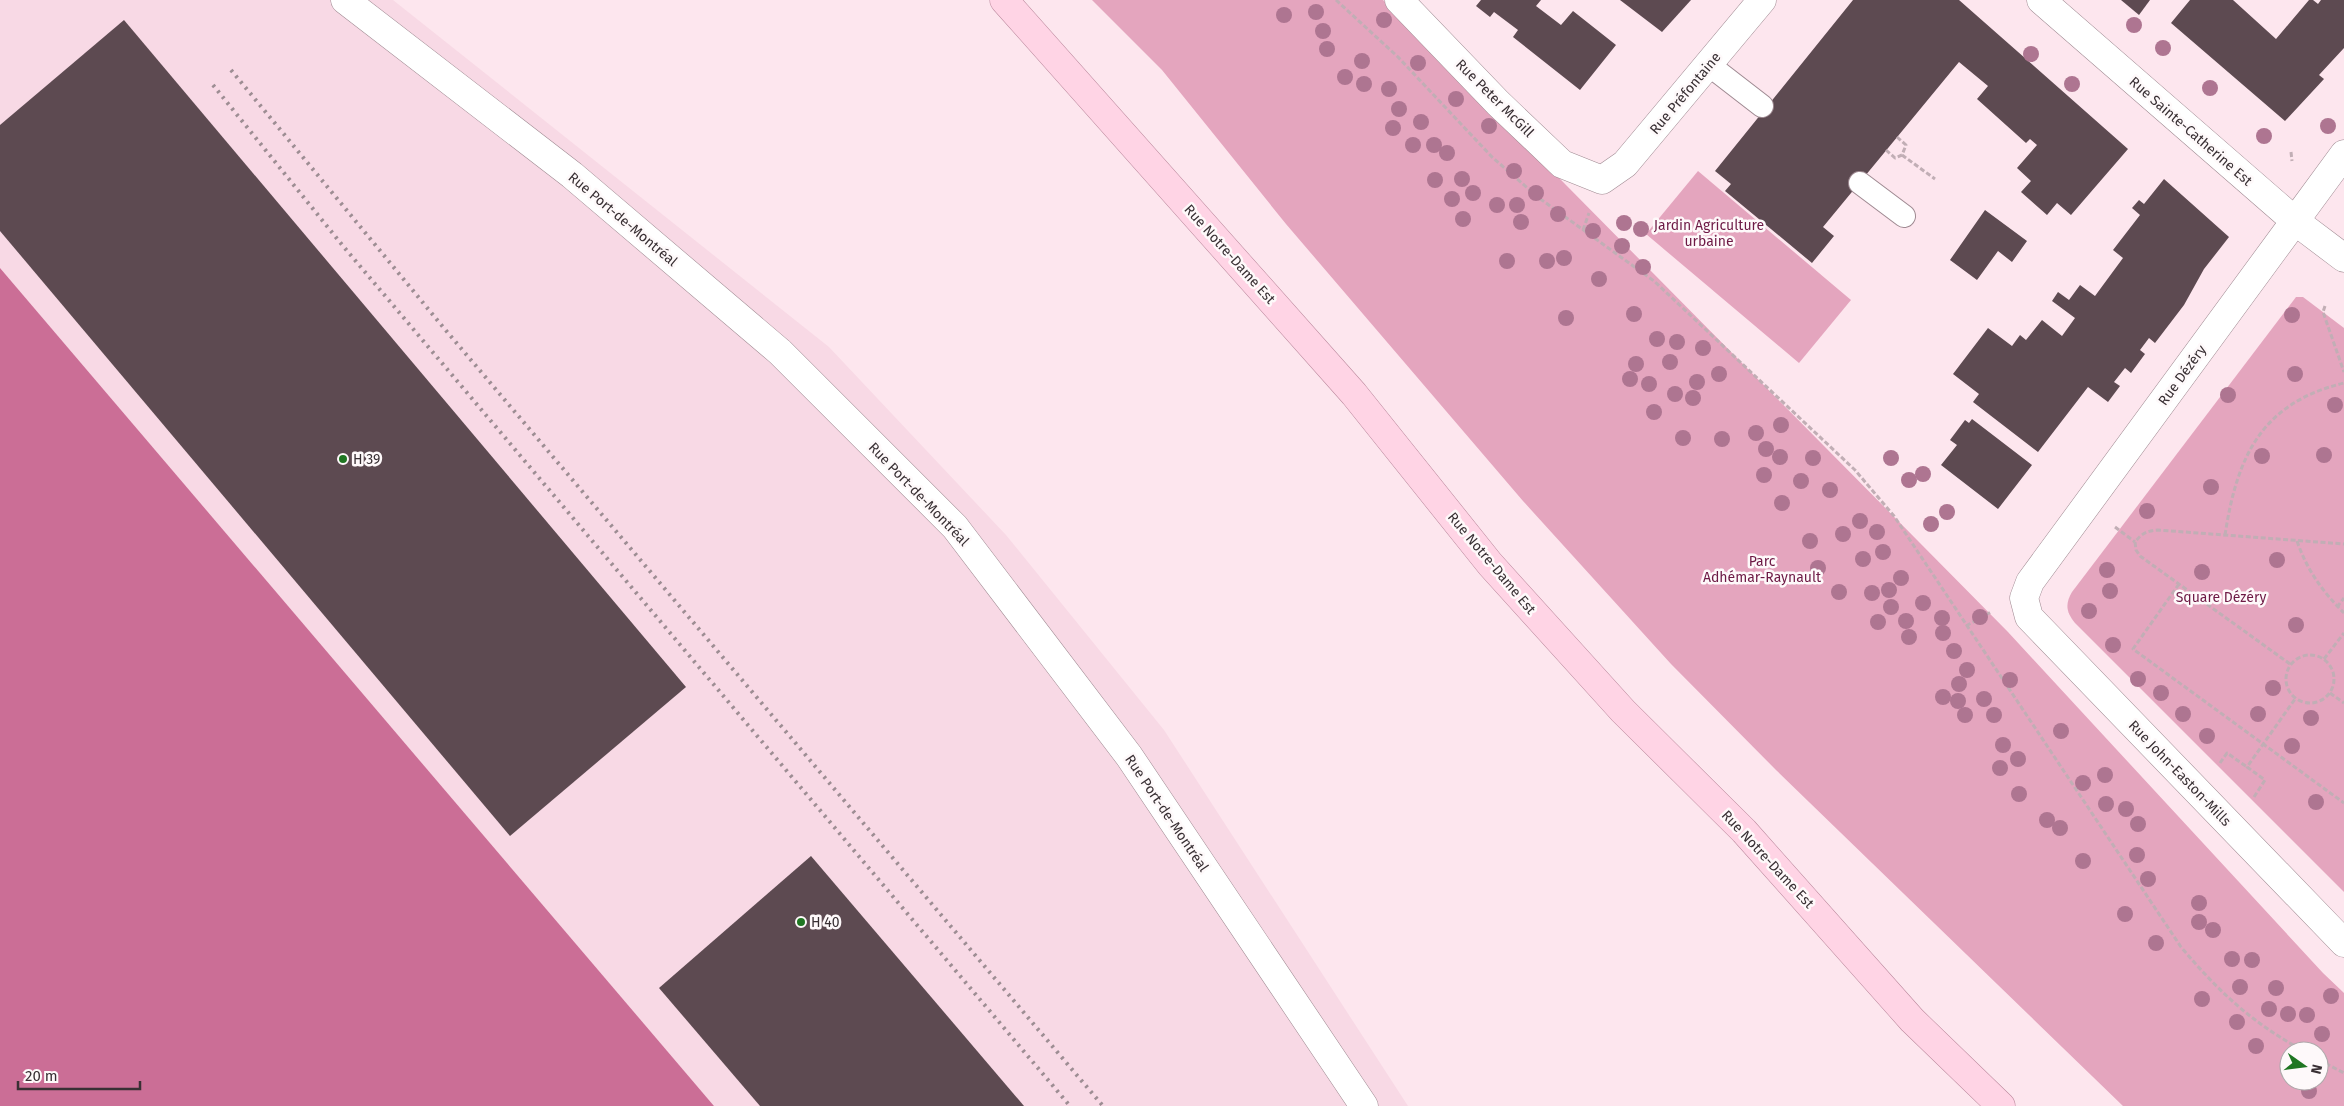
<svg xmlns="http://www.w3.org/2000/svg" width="2344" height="1106" viewBox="0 0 2344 1106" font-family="'Fira Sans',sans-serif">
<rect width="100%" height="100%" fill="#fde6ee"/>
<path fill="#f8d9e5" d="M 0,0 L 393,0 L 829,347 L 1006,535 L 1164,730 L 1408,1106 L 714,1106 L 0,268 Z"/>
<g fill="#e4a5be" fill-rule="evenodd">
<path d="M 1092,0 L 1383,0 L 2008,632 L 2323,973 L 2344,993 L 2344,1106 L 2123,1106 L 1776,770 L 1671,664 L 1523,501 L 1286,224 L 1162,70 ZM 2289,1051 L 2319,1051 L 2319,1081 L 2289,1081 Z"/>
<path d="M 1698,171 L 1851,300 L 1799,363 L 1646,234 Z"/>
<path d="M 2296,297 L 2303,297 L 2344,328 L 2344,892 L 2075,623 C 2066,612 2065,604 2072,592 Z"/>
</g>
<path fill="#cb6e96" d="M 0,268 L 714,1106 L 0,1106 Z"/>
<g fill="#5d4a51">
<path d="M 1481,0 L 1541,0 L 1536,6 L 1561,25 L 1573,11 L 1616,45 L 1580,90 L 1513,37 L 1518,30 L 1494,12 L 1490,17 L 1476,6 Z"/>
<path d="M 1620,0 L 1691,0 L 1662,32 Z"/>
<path d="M 1853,0 L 1959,0 L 2128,149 L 2071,215 L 2057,203 L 2047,215 L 2021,192 L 2031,181 L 2017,168 L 2037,145 L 2030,139 L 2026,143 L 1977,99 L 1988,86 L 1959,62 L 1823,227 L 1834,236 L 1812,263 L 1725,191 L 1731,184 L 1715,171 Z"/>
<path d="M 2121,0 L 2150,0 L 2139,15 Z"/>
<path d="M 2190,0 L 2233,0 L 2276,39 L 2309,0 L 2313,0 L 2318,4 L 2321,0 L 2344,0 L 2344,48 L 2319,75 L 2324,79 L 2285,121 L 2171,23 Z"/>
<path d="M 124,20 L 686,687 L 510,836 L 0,231 L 0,125 Z"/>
<path d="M 2164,179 L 2229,237 L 2204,269 L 2184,305 L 2155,343 L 2149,338 L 2140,350 L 2145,354 L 2131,373 L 2125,368 L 2114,382 L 2120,386 L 2108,402 L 2088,387 L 2038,452 L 1973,402 L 1979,394 L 1953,374 L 1988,328 L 2012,346 L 2020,335 L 2026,340 L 2042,320 L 2062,336 L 2075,318 L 2052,301 L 2058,292 L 2069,300 L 2080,285 L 2095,296 L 2123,258 L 2113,250 L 2140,215 L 2132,208 L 2139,200 L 2144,204 Z"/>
<path d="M 1985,210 L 2027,241 L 2012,262 L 1998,251 L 1977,280 L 1950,260 Z"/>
<path d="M 1972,419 L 2032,465 L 1998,509 L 1941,465 L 1957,445 L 1950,440 L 1965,420 L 1969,423 Z"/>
<path d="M 811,856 L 1024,1106 L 760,1106 L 659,988 Z"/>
</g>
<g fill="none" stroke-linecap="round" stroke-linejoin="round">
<defs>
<g id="lane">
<path d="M 1709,65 L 1762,106"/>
<path d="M 1860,183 L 1904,216"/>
</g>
<g id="street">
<path d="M 345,0 L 572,175 L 780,352 L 955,527 L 1129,756 L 1364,1106"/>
<path d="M 1399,0 L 1498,103 L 1562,164 L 1602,180 L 1625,164 L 1762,0"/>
<path d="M 2344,154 L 2030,582 L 2024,598 L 2029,617 L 2344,943"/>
</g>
<path id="secondary" d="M 2041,0 L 2295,221 L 2344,258"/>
<path id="primary" d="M 1004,0 L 1354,394 L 1490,564 L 1623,711 L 1744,831 L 1912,1020 L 2001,1106"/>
</defs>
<use href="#lane" stroke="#9f8a92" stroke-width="24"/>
<use href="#street" stroke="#9f8a92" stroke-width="29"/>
<use href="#secondary" stroke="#9f8a92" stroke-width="29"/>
<use href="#primary" stroke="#ba889c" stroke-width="29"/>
<g stroke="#c1aeb5" stroke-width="3" stroke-dasharray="5 2.5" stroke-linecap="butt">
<path d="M 1336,0 L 1398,57 L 1492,157 L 1539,198 L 1654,281 L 1855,470 L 1894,516 L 2181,947 C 2219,992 2252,1023 2304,1051"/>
<path d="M 1886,150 L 1895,158 L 1902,155 L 1906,145 L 1897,137"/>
<path d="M 2291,152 L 2292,161"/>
<path d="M 1902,155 L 1935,179"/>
<path d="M 1583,230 L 1589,213"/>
<path d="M 2325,306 L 2323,312 L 2344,372"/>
<path d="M 2115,527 L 2135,542"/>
<path d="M 2225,535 C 2237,457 2261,403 2344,383"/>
<path d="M 2297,541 C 2307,570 2322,591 2344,613"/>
<path d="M 2179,584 L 2133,649 L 2344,803"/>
<path d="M 2337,607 L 2344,598"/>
<path d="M 1966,626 L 1991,612"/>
<circle cx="2310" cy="679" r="24"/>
<path d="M 2324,659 L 2344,633"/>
<path d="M 2290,664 L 2140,556 L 2136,550 L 2135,542 C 2142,533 2147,531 2158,530 L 2344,544"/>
<path d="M 2330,693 L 2344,703"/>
<path d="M 2220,763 L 2227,753 L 2247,767"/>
<path d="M 2254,797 L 2265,780 L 2247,767 L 2295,699"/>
<path d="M 2319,1060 L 2344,1073"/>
</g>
<use href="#lane" stroke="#fff" stroke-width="22"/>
<use href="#street" stroke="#fff" stroke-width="28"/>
<use href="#secondary" stroke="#fff" stroke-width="28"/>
<use href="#primary" stroke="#ffd4e5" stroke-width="28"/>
<g stroke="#9d8d93" stroke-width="4" stroke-dasharray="2.5 5" stroke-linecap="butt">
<path d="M 231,70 L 443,327 L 1103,1106"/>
<path d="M 213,85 L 343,246 L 1070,1106"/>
</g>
</g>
<g fill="#ae7591">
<circle cx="1316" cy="12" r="8"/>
<circle cx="1284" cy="15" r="8"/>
<circle cx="1384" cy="20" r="8"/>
<circle cx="2134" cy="25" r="8"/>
<circle cx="1323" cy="31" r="8"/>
<circle cx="2163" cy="48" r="8"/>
<circle cx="1327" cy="49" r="8"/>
<circle cx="2031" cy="54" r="8"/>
<circle cx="1362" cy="61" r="8"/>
<circle cx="1418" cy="63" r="8"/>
<circle cx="1345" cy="77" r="8"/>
<circle cx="1364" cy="84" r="8"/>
<circle cx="2072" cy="84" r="8"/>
<circle cx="2210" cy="88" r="8"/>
<circle cx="1389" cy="89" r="8"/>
<circle cx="1456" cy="99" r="8"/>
<circle cx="1399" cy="109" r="8"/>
<circle cx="1421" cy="122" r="8"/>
<circle cx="1489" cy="126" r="8"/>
<circle cx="2328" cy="126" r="8"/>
<circle cx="1393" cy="128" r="8"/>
<circle cx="2264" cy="136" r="8"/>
<circle cx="1413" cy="145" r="8"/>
<circle cx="1434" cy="145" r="8"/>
<circle cx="1447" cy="153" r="8"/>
<circle cx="1514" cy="171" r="8"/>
<circle cx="1462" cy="179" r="8"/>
<circle cx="1435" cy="180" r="8"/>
<circle cx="1473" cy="193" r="8"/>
<circle cx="1536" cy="193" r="8"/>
<circle cx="1452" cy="199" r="8"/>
<circle cx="1497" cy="205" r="8"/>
<circle cx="1517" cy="205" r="8"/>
<circle cx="1558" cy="214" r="8"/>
<circle cx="1463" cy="219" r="8"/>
<circle cx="1521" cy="222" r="8"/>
<circle cx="1624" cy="223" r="8"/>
<circle cx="1641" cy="229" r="8"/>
<circle cx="1593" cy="231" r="8"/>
<circle cx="1622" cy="246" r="8"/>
<circle cx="1564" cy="258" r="8"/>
<circle cx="1507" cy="261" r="8"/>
<circle cx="1547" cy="261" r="8"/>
<circle cx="1643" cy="267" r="8"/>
<circle cx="1599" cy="279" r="8"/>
<circle cx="1634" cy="314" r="8"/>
<circle cx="2292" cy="315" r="8"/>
<circle cx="1566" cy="318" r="8"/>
<circle cx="1657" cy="339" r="8"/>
<circle cx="1677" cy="342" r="8"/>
<circle cx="1703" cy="348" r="8"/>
<circle cx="1670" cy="362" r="8"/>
<circle cx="1636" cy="364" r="8"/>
<circle cx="1719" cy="374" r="8"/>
<circle cx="2295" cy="374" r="8"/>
<circle cx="1630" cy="379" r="8"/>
<circle cx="1697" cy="382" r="8"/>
<circle cx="1649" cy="384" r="8"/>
<circle cx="1675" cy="394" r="8"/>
<circle cx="2228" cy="395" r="8"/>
<circle cx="1693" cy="398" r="8"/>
<circle cx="2335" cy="405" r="8"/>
<circle cx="1654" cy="412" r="8"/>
<circle cx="1781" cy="425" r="8"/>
<circle cx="1756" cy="433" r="8"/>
<circle cx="1683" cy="438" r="8"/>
<circle cx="1722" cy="439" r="8"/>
<circle cx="1766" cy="449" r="8"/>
<circle cx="2324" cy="455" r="8"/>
<circle cx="2262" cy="456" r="8"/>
<circle cx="1780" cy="457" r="8"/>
<circle cx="1813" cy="458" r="8"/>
<circle cx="1891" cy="458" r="8"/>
<circle cx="1923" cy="474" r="8"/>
<circle cx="1764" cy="475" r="8"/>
<circle cx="1909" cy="480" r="8"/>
<circle cx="1801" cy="481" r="8"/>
<circle cx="2211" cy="487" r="8"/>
<circle cx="1830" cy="490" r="8"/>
<circle cx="1782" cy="503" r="8"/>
<circle cx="2147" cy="511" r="8"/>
<circle cx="1947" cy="512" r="8"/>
<circle cx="1860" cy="521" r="8"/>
<circle cx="1931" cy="524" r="8"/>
<circle cx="1877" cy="532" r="8"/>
<circle cx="1843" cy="534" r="8"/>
<circle cx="1810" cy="541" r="8"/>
<circle cx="1883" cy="552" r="8"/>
<circle cx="1863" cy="559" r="8"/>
<circle cx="2277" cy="560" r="8"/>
<circle cx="1818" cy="568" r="8"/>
<circle cx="2107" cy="570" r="8"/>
<circle cx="2202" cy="572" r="8"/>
<circle cx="1901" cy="578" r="8"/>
<circle cx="1889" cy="590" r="8"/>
<circle cx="2110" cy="591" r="8"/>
<circle cx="1839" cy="592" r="8"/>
<circle cx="1872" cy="593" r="8"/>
<circle cx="1923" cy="603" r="8"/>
<circle cx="1891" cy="607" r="8"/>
<circle cx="2089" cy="611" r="8"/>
<circle cx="1980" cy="617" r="8"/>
<circle cx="1942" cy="618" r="8"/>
<circle cx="1906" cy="621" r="8"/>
<circle cx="1878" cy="622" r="8"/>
<circle cx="2296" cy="625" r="8"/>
<circle cx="1943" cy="633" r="8"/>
<circle cx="1909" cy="637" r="8"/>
<circle cx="2113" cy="645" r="8"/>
<circle cx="1954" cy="651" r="8"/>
<circle cx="1967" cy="670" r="8"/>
<circle cx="2138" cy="679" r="8"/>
<circle cx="2010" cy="680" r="8"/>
<circle cx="1959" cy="684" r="8"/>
<circle cx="2273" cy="688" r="8"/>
<circle cx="2161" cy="693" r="8"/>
<circle cx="1943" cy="697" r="8"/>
<circle cx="1984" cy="699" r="8"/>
<circle cx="1958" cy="701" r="8"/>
<circle cx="2183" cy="714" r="8"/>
<circle cx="2258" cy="714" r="8"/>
<circle cx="1965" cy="715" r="8"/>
<circle cx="1994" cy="715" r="8"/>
<circle cx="2311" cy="718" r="8"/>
<circle cx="2061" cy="731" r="8"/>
<circle cx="2207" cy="736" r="8"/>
<circle cx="2003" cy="745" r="8"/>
<circle cx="2292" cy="746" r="8"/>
<circle cx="2018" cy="759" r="8"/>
<circle cx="2000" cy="768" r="8"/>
<circle cx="2105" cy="775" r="8"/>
<circle cx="2083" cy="783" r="8"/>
<circle cx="2019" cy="794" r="8"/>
<circle cx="2316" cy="802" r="8"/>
<circle cx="2106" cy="804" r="8"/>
<circle cx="2126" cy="809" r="8"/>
<circle cx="2047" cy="820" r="8"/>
<circle cx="2138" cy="824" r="8"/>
<circle cx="2060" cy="828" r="8"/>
<circle cx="2137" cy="855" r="8"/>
<circle cx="2083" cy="861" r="8"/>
<circle cx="2148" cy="879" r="8"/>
<circle cx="2199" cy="903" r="8"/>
<circle cx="2125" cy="914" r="8"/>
<circle cx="2199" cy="922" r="8"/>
<circle cx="2213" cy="930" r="8"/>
<circle cx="2156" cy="943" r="8"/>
<circle cx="2232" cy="959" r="8"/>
<circle cx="2252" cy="960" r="8"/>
<circle cx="2240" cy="987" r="8"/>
<circle cx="2276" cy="988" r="8"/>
<circle cx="2331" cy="996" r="8"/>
<circle cx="2202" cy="999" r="8"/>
<circle cx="2269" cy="1009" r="8"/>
<circle cx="2288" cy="1014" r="8"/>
<circle cx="2307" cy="1015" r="8"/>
<circle cx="2237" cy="1022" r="8"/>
<circle cx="2322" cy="1034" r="8"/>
<circle cx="2256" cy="1046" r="8"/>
<circle cx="2309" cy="1091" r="8"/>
</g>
<g fill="#1f7622" stroke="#fef9fa" stroke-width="2">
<circle cx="343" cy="459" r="5"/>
<circle cx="801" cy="922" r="5"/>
</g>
<g text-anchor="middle" stroke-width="5" stroke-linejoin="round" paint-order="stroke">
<g font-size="14" fill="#393034" stroke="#fef9fa">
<text transform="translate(1685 93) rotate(-50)" y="5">Rue Préfontaine</text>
<text transform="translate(1495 98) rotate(45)" y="5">Rue Peter McGill</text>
<text transform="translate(2191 131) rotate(41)" y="5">Rue Sainte-Catherine Est</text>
<text transform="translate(623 219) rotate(40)" y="5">Rue Port-de-Montréal</text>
<text transform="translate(1230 254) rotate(48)" y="5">Rue Notre-Dame Est</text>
<text transform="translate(2182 375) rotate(-54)" y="5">Rue Dézéry</text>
<text transform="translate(919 494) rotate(46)" y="5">Rue Port-de-Montréal</text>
<text transform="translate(1492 563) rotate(50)" y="5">Rue Notre-Dame Est</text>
<text transform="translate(2180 773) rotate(46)" y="5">Rue John-Easton-Mills</text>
<text transform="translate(1167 813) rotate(56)" y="5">Rue Port-de-Montréal</text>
<text transform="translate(1768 859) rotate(47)" y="5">Rue Notre-Dame Est</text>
</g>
<g font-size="14" fill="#6d1945" stroke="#fef9fa">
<text x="1709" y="230">Jardin Agriculture<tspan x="1709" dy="16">urbaine</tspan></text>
<text x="1762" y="566">Parc<tspan x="1762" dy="16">Adhémar-Raynault</tspan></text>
<text x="2221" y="602">Square Dézéry</text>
</g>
<g font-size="14" fill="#393034" stroke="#fef9fa" text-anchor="start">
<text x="353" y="464">H 39</text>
<text x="811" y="927">H 40</text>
</g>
</g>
<g transform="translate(2304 1066) rotate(104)"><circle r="24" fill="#fef9fa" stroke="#afa9ab"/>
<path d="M0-4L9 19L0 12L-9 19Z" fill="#1f7622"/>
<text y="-8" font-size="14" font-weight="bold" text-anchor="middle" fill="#393034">N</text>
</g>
<path d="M18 1081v8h122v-8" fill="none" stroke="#393034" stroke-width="2.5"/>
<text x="25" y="1081" font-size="15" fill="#393034" stroke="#fef9fa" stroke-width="4" paint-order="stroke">20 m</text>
</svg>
